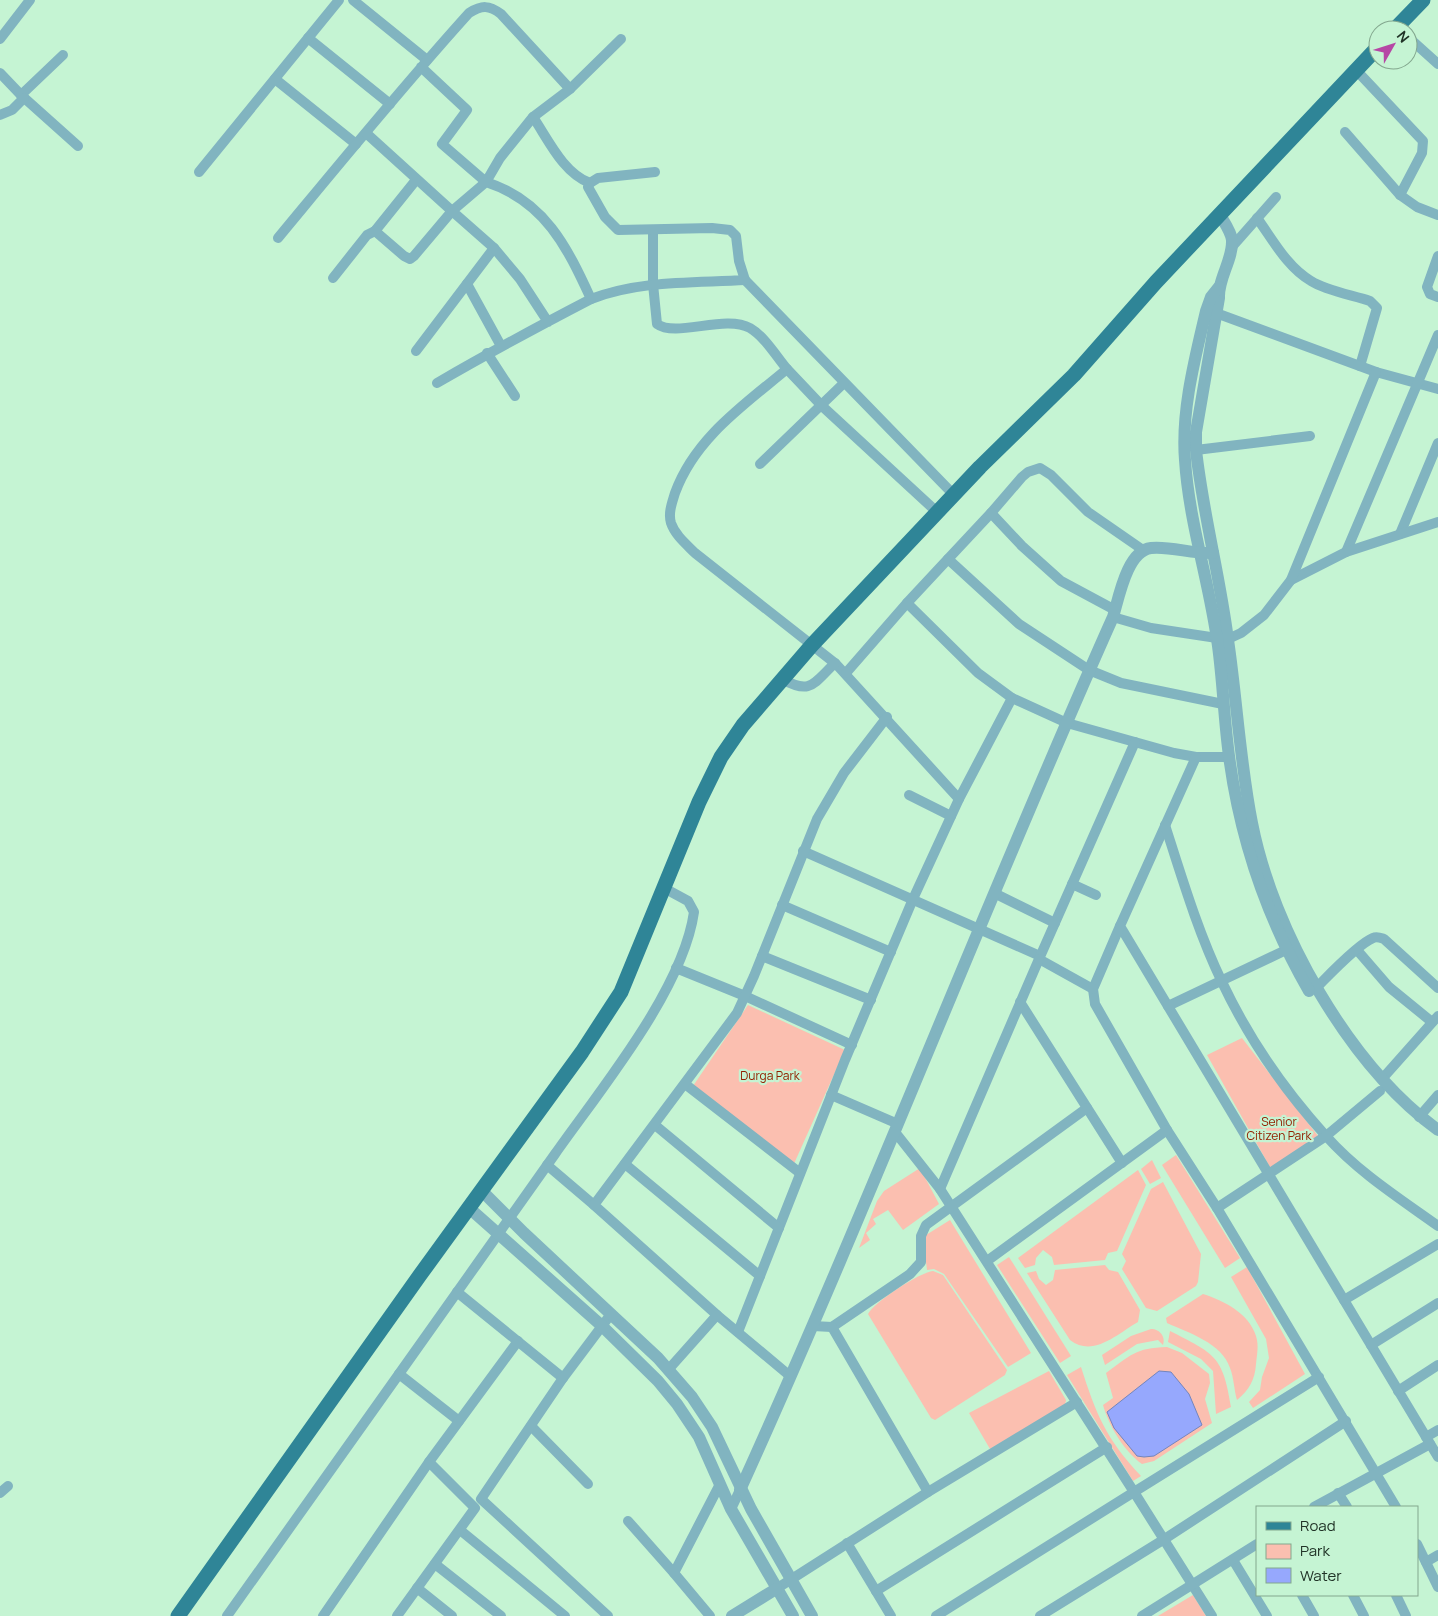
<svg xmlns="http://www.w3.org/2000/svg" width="1438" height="1616" viewBox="0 0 1438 1616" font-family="Manrope,sans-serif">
<rect width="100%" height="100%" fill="#c5f4d3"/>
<g fill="#fbbfb0">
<path d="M 748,1005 L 845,1050 L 793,1166 L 693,1086 Z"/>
<path d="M 1242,1038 L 1318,1136 L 1271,1169 L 1207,1055 Z"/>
<path d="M 1176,1155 L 1240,1258 L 1225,1268 L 1162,1165 Z"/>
<path d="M 1152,1160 L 1161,1178 L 1150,1184 L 1141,1169 Z"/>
<path d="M 920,1168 L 939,1204 L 903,1230 L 888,1210 L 873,1219 L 876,1224 L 866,1233 L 870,1240 L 859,1248 L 877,1201 L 884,1191 Z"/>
<path d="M 1138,1170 L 1146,1185 L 1117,1251 L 1108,1253 L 1105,1260 L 1054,1265 L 1052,1257 L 1043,1250 L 1036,1258 L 1035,1265 L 1025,1268 L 1018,1258 Z"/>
<path d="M 1163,1182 L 1201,1254 L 1198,1282 L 1196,1286 L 1157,1311 L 1146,1308 L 1122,1269 L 1126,1261 L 1122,1254 L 1151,1189 Z"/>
<path d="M 950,1220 L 1031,1353 L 1008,1367 L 944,1274 L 934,1269 L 927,1270 L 924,1244 L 926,1235 Z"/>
<path d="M 1009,1257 L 1071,1356 L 1060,1363 L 997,1265 Z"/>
<path d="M 1105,1265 L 1109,1270 L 1118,1272 L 1140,1310 L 1138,1322 C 1117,1334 1093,1358 1070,1340 L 1027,1273 L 1036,1271 L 1039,1279 L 1046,1285 L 1053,1280 L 1055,1270 Z"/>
<path d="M 1247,1267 L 1305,1374 L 1253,1408 L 1249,1402 L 1260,1390 L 1262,1377 L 1269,1358 L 1266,1339 L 1231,1277 Z"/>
<path d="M 933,1271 L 943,1275 L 1007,1370 L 1005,1375 L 935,1420 L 931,1418 L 868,1314 C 873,1303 920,1272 933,1271 Z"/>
<path d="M 1203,1294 C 1224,1301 1249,1313 1256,1336 C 1259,1345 1257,1355 1256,1364 C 1255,1380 1249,1390 1237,1400 C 1234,1390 1234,1378 1230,1368 C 1222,1343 1189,1333 1167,1323 L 1166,1318 Z"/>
<path d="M 1151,1329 C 1160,1329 1166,1337 1163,1345 L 1158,1340 L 1137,1344 L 1105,1365 L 1102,1355 L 1131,1336 Z"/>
<path d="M 1170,1331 C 1215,1354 1223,1356 1231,1407 L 1216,1414 L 1213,1371 L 1201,1359 L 1168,1342 Z"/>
<path d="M 1167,1347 L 1182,1353 L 1209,1374 L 1210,1383 L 1205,1399 L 1212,1423 L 1154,1461 L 1142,1464 C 1124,1451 1109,1426 1103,1405 L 1113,1398 L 1106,1373 C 1131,1355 1135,1348 1167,1347 Z"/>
<path d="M 1081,1367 C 1096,1414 1106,1439 1141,1476 L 1133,1481 L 1067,1375 Z"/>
<path d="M 1049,1371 L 1066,1400 L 1065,1405 L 990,1449 L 969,1413 Z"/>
<path d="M 1193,1595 L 1206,1616 L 1158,1616 Z"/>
</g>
<path fill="#96a8fd" stroke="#7385bd" d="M 1159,1371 L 1171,1372 L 1189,1394 L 1202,1425 L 1154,1456 L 1144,1457 L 1137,1456 L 1114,1428 L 1107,1412 Z"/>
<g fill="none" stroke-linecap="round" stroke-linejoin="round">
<g stroke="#81b4c0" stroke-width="10">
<path d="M 353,0 L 427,60"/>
<path d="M 1408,37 L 1438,64"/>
<path d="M 308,38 L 390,104"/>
<path d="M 0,39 L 30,0"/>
<path d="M 1356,70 L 1423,141 L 1422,153 L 1400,195"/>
<path d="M 0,73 L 21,95 L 78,146"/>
<path d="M 275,79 L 356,144"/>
<path d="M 570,89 L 621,39"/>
<path d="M 21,95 L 63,55"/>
<path d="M 0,115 L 12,110 L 24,98"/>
<path d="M 533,117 C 548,139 563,173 590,183"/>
<path d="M 1345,132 L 1400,195 L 1417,207 L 1438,215"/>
<path d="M 199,172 L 339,0"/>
<path d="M 1257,218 C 1273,240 1287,267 1311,281 C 1327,291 1352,295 1370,301 L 1377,308 L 1360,366"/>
<path d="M 653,230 L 653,284 L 657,324 C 676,338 725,314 750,328 C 765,337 776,356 787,369 C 744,405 695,438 675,493 C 672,503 668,513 671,523 C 675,535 686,544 695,553 L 836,664 L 959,799 L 913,899 L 845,1060 L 738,1332"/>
<path d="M 375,231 L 416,180"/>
<path d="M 278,238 C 341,162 403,86 469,13 C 482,5 489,5 501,14 L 570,89 L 533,117 L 500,158 L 486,182 L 442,144 L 467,110 L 421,67"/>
<path d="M 1231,248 L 1276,197"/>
<path d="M 1438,256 L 1427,287 L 1430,294 L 1438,297"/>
<path d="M 333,278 L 367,235 L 375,231 L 404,256 L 410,259 L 414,256 L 452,211 L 366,133"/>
<path d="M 745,280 L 954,495"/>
<path d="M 467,284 L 501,346"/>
<path d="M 591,299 C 640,280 694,283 745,280 L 739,261 L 736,236 L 730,230 L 712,228 L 618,230 L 605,217 L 588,187 L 590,183 L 598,178 L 655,172"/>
<path d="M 1216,313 L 1376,372 L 1438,389"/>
<path d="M 416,351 L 494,248"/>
<path d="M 487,353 L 515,396"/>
<path d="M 787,369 L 822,406 L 938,513"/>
<path d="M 437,383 C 487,354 539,326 591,299 C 567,247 545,201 486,182 L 452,211 L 494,248 L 520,279 L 548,322"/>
<path d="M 1196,450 L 1310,436"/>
<path d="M 760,464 L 844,383"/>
<path d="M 991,513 L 1022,477 L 1028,472 L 1040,468 L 1051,475 L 1088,512 L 1143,550"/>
<path d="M 1400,534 L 1438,443"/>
<path d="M 1346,552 L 1438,335"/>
<path d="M 948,559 L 991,513 L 1022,546 L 1061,581 L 1115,610"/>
<path d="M 1291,580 L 1346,552 L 1438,522"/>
<path d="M 907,603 L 948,559 L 1019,624 L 1089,670 L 1121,683 L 1223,704"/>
<path d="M 1113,617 L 1151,628 L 1217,638"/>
<path d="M 1228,639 L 1241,633 L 1264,615 L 1291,580 L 1376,372"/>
<path d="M 846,673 L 907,603 L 978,673 L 1012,698 L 1067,723 L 1174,753 L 1196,757 L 1229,757"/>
<path d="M 782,679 C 811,695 813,684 835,663"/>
<path d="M 1196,757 L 1120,926 L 1438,1457"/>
<path d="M 909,795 L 951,816"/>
<path d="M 959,799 L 1012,698"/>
<path d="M 1165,825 C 1182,878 1198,932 1222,982 C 1248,1037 1285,1091 1326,1136 C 1358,1172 1399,1198 1438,1226"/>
<path d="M 803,851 L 1040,956"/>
<path d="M 1072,884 L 1096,895"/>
<path d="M 994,893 L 1055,923"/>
<path d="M 782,905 L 891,952"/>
<path d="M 1120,926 L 1093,989 L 1095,1004 L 1167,1130 L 1217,1208 L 1396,1507"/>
<path d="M 1357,950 L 1389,987 L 1432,1022"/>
<path d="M 762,956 L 871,1000"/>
<path d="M 676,968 L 745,996 L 852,1045"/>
<path d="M 1317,987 C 1329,975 1358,944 1373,938 C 1377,936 1381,938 1384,939 L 1438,988"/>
<path d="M 1093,989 L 1039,959 L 1135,742"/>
<path d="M 1020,1002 L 1122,1163"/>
<path d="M 1168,1006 L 1286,950"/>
<path d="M 1382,1079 L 1438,1016"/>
<path d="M 685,1084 L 800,1173"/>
<path d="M 831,1095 L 898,1124"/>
<path d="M 1419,1117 L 1438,1095"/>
<path d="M 655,1125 L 779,1228"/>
<path d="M 895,1132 L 940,1189 L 1039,959"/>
<path d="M 625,1164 L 760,1276"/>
<path d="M 547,1165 L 594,1205"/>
<path d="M 940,1189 L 1134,1492 L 1319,1377"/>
<path d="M 1217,1208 L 1326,1136 L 1380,1091"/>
<path d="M 987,1261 L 1167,1130"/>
<path d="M 457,1292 L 563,1378"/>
<path d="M 1344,1300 L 1438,1244"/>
<path d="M 717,1315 L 594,1205 L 737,1013 L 754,976 L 817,819 L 844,773 L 887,717"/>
<path d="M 813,1326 L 832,1327 L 910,1274 L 921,1262 L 921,1236 L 926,1225 L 1087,1108"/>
<path d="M 832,1327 L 928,1492"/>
<path d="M 1371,1345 L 1438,1303"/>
<path d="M 668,1370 L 717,1315 L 790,1376"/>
<path d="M 1398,1391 L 1438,1365"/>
<path d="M 459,1421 L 399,1374 C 451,1301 503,1227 555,1154 C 600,1090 683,990 694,912 L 688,901 L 664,888"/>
<path d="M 531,1426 L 588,1484"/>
<path d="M 1426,1437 L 1438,1430"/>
<path d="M 429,1462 L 518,1341"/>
<path d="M 0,1493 L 8,1486"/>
<path d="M 1338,1493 L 1347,1507"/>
<path d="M 1314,1507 L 1430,1444"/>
<path d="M 731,1509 L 740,1490"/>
<path d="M 628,1521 L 674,1573"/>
<path d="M 460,1530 L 565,1616"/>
<path d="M 847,1543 L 891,1616"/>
<path d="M 1417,1544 L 1438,1587"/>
<path d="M 1233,1560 L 1267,1616"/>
<path d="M 1426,1562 L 1438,1555"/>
<path d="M 435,1564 L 501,1616"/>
<path d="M 417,1588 L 452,1616"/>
<path d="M 776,1589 L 928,1492 L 1077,1402"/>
<path d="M 876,1591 L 1107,1447"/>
<path d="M 1302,1595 L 1314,1616"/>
<path d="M 1353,1595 L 1364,1616"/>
<path d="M 1396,1595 L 1406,1616"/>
<path d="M 227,1616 L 399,1374"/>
<path d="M 323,1616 L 429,1462 L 475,1508 L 397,1616"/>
<path d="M 608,1616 L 481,1499 L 563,1378 L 611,1314"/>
<path d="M 710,1616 L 674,1573 L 720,1484"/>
<path d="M 936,1616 L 1134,1492 L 1212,1616"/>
<path d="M 1040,1616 L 1163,1540 L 1346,1421"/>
<path d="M 1142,1616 L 1257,1544"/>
</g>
<g stroke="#81b4c0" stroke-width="12">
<path d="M 1220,215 C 1224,222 1231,232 1232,240 C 1233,260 1218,278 1219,298 L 1196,432 L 1196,450 C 1203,514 1220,576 1228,640 C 1237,701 1240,763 1252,823 C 1273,931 1349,1065 1438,1130"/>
<path d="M 1219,287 L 1211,297 L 1206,311 C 1195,358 1181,411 1185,460 C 1189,523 1210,584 1218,646 C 1223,683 1224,719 1229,756 C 1240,839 1267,918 1309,991"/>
<path d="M 481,1190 L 524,1233 L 658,1358 L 692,1397 L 712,1427 L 751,1509 L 812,1616"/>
<path d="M 468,1207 L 602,1326 L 658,1381 L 677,1404 L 699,1437 L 731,1509 L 793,1616"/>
<path d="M 740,1490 C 871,1201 984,906 1113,617 C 1119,597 1127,551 1151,548 C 1171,546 1192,554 1213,553"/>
<path d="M 732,1616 L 776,1589"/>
</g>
<g stroke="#2f8597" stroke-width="15">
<path d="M 1394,30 L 1423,0"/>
<path d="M 178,1616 L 420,1275 L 582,1052 L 621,992 L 699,802 L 721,757 L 743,725 L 812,645 L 980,467 L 1074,375 L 1156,282 L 1378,47"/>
</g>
</g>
<g text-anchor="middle" stroke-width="4.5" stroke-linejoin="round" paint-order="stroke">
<g font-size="12" fill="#922000" stroke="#c5f4d3">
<text x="770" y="1080">Durga Park</text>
<text x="1279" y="1126">Senior<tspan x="1279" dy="14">Citizen Park</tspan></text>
</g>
</g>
<rect x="1256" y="1506" width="162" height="90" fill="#c5f4d3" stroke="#83a78e"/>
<rect x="1266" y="1522" width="25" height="8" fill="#2f8597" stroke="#83a78e"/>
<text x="1300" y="1531" font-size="15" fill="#213327">Road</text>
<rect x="1266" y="1544" width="25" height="15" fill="#fbbfb0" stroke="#83a78e"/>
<text x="1300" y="1556" font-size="15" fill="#213327">Park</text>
<rect x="1266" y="1568" width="25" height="15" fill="#96a8fd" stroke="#83a78e"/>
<text x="1300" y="1581" font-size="15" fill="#213327">Water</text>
<g transform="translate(1393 45) rotate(51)"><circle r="24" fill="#c5f4d3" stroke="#83a78e"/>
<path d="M0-4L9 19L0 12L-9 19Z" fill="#b647a5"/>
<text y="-8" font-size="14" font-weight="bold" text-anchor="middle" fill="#213327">N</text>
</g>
</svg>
